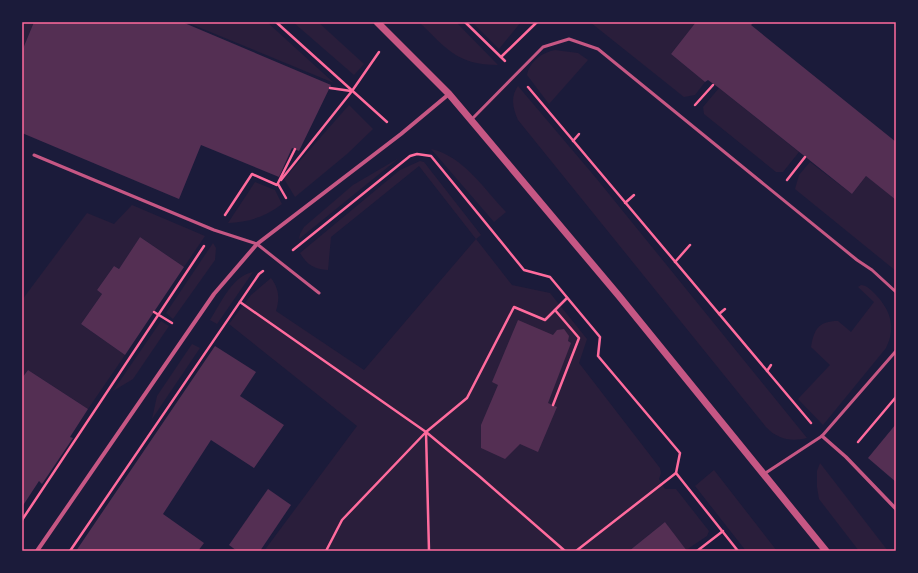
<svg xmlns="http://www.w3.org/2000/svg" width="918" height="573" viewBox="0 0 918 573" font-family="'Public Sans',sans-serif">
<rect width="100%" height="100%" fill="#1b1b3a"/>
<g fill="#2a1e3b">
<path d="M 22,22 L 34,22 L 22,51 Z"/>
<path d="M 186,22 L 267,22 L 334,83 Z"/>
<path d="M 293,22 L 318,22 L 364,64 L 354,75 Z"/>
<path d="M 419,22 L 456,22 L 498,65 C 457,65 446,48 419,22 Z"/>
<path d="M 472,22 L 521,22 L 499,49 Z"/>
<path d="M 590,22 L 696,22 L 671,54 L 705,82 L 695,95 L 684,97 Z"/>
<path d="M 555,50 L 578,53 L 588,60 L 549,104 L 527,75 C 529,62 543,52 555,50 Z"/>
<path d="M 518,86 L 596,178 L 807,438 C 791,442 777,439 766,427 L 518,120 C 513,109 510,97 518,86 Z"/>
<path d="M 719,88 L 799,152 L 783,172 L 776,172 L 704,114 L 703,107 Z"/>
<path d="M 349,105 L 373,129 L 347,154 L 295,197 L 284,179 Z"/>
<path d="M 431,149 C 463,156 484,189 506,212 L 494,222 Z"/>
<path d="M 399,158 L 299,239 L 300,234 L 304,227 L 353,185 Z"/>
<path d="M 420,161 L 424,162 L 481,235 L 476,239 L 512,285 L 550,293 L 587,339 L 579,363 L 660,468 L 661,473 L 659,479 L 665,489 L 676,489 L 709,531 L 707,536 L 686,550 L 665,522 L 629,551 L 264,551 L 357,426 L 229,324 L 251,295 L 271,278 C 279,289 280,298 276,311 L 364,370 L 476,239 L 419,166 L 331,237 L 328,270 C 314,269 307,265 300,253 L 400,170 Z"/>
<path d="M 810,162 L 852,194 L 866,176 L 896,200 L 896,271 L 795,189 L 799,175 Z"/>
<path d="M 255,182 L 275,190 L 282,204 C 265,217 249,222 228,223 Z"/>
<path d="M 132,205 L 205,236 L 184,267 L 140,237 L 119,269 L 114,266 L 97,290 L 102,294 L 81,324 L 125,355 L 88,409 L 28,370 L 22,378 L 22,300 L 87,213 L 114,224 Z"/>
<path d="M 213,243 L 216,248 L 215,260 L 173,319 L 166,313 Z"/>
<path d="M 253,272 L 217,324 L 210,320 C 221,303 232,276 253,272 Z"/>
<path d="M 861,285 C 866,285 870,289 874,293 C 890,309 897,327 886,348 L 823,425 L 798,399 L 830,365 L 811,347 C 814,330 818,321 838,321 L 851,332 L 874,302 L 858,287 Z"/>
<path d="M 161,321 L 169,326 L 133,379 L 113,391 Z"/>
<path d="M 192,344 L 200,348 L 152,419 L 157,396 Z"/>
<path d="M 820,463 L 888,551 L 859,551 L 819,499 L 817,487 L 817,471 Z"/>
<path d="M 714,470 L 777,551 L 746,551 L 695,486 Z"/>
</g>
<g fill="#542f53">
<path d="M 34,22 L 182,22 L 331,85 L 299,151 L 292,148 L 279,177 L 201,145 L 179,199 L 22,133 L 22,51 Z"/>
<path d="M 696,22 L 754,22 L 751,25 L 896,142 L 896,200 L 866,176 L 852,194 L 719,88 L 708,80 L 705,82 L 671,54 Z"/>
<path d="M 140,237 L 184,267 L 125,355 L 81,324 L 102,294 L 97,290 L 114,266 L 119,269 Z"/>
<path d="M 518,320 L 553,335 L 557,330 L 564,329 L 569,336 L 568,341 L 571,343 L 548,403 L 557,407 L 538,452 L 520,444 L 505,459 L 481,448 L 481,425 L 498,385 L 492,382 Z"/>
<path d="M 215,346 L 256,372 L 240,396 L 284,425 L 254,468 L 211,440 L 163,514 L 204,543 L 198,551 L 76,551 Z"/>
<path d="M 28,370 L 88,409 L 70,437 L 73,438 L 42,484 L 39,481 L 22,507 L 22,378 Z"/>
<path d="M 896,424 L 896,482 L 868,458 Z"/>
<path d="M 268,489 L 291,505 L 260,551 L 237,551 L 229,545 Z"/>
<path d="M 665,522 L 687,551 L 629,551 Z"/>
</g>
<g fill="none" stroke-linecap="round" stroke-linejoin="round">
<g stroke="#ff6b9d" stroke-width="2.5">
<path d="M 276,22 L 387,122"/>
<path d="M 465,22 L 505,61"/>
<path d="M 501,57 L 537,22"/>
<path d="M 528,87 L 811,423"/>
<path d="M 330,88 L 351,91"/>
<path d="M 695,105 L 713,85"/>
<path d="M 573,141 L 579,134"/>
<path d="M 281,180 L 352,91 L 379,52"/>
<path d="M 787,180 L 805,157"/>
<path d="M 278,184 L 286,198"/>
<path d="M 625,203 L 634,195"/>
<path d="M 225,215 L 252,174 L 277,185 L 295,149"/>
<path d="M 293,250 L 410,156 L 417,154 L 431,156 L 524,270 L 550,277 L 600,337 L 598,356 L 680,453 L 676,473 L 738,551"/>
<path d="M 675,262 L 690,245"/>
<path d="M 240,302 L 426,432 L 479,476 L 565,551"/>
<path d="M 154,312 L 172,323"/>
<path d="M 719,314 L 725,309"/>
<path d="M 767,371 L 771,365"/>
<path d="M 553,405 L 579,338 L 555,310"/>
<path d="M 426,432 L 467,398 L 514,307 L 545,320 L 567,298"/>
<path d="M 858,442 L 896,397"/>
<path d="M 22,520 L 204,246"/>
<path d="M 70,551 L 259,274 L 263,271"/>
<path d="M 326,551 L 342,520 L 426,432 L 429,551"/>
<path d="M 576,551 L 676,473"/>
<path d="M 697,551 L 723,531"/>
</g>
<g stroke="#c65784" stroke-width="3">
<path d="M 471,120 L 543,47 L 569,39 L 598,49 L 857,260 L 872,270 L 896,292"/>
<path d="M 34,155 L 214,230 L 257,244 L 319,293"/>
<path d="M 764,474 L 822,436 L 896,351"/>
</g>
<path stroke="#c65784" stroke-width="3.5" d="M 822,436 L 846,457 L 896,509"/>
<path stroke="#c65784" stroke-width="4" d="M 37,551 L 214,294 L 257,244 L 401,134 L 449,94"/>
<path stroke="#c65784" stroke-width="7" d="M 377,22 L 449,94 L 471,120 L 619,296 L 826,551"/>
</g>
<rect width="918" height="573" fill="none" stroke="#1b1b3a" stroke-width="46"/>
<rect x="23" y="23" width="872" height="527" fill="none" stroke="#ff6b9d" stroke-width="1.5"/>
</svg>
